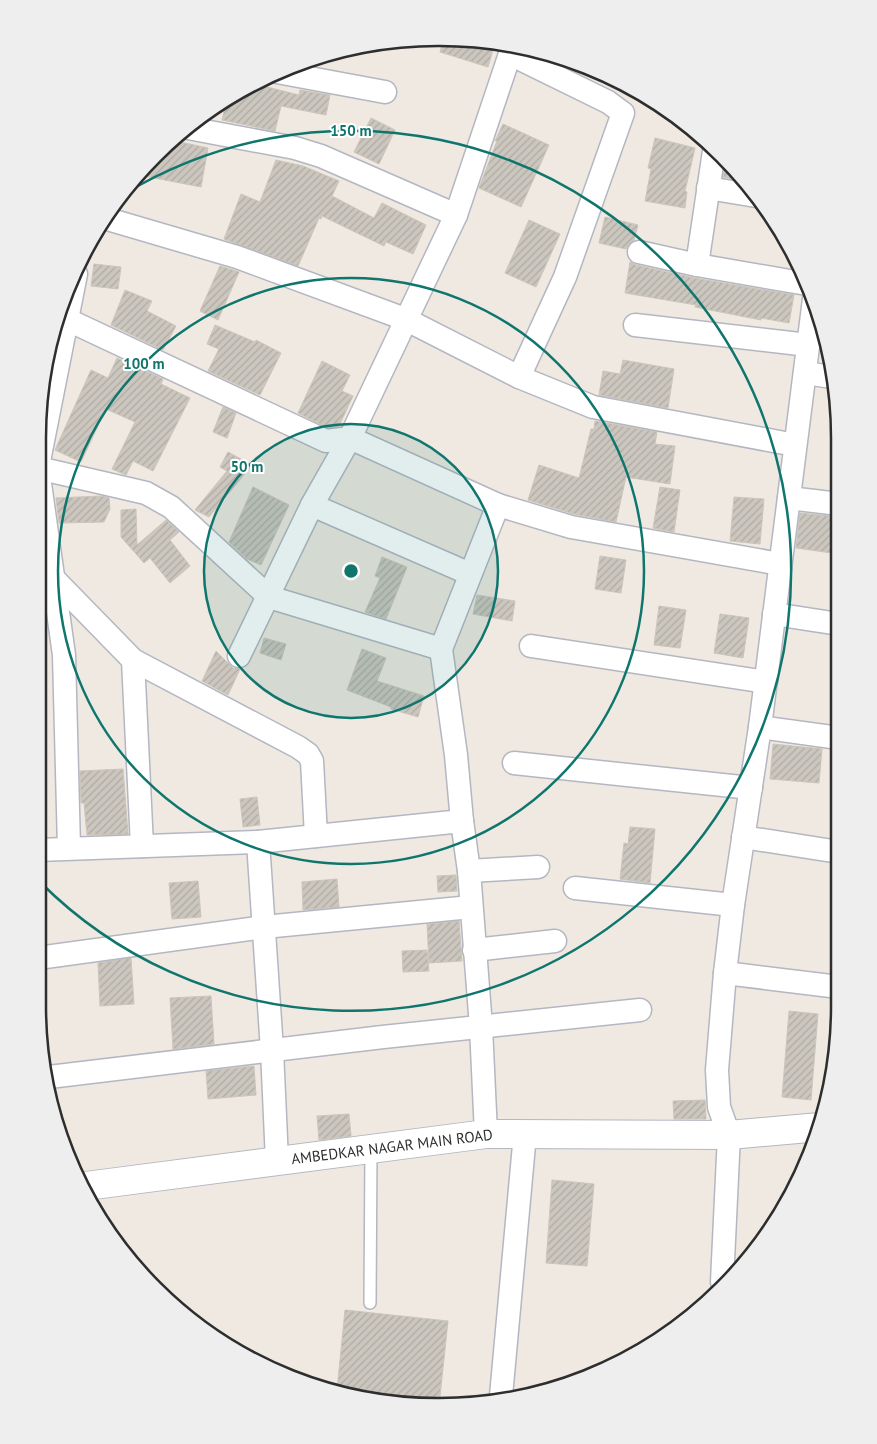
<svg xmlns="http://www.w3.org/2000/svg" width="877" height="1444" viewBox="0 0 877 1444" font-family="'PT Sans',sans-serif">
<defs>
<pattern id="building-hatch" width="6" height="6" patternUnits="userSpaceOnUse" patternTransform="scale(1.25)"><rect width="6" height="6" fill="#cbc7bf"/><path d="M-1 1l2-2M0 6l6-6M5 7l2-2" fill="none" stroke="#afaba4"/></pattern>
</defs>
<rect width="100%" height="100%" fill="#efe9e1"/>
<g fill="url(#building-hatch)" stroke="#cbc5ba">
<path d="M 444,38 L 495,43 L 488,67 L 440,52 Z"/>
<path d="M 255,84 L 299,95 L 300,90 L 330,95 L 326,115 L 281,106 L 275,131 L 222,120 L 227,99 Z"/>
<path d="M 371,118 L 395,130 L 379,164 L 354,152 Z"/>
<path d="M 503,124 L 549,145 L 521,207 L 479,188 L 497,141 L 495,141 Z"/>
<path d="M 655,138 L 695,148 L 685,191 L 687,192 L 685,208 L 645,201 L 651,169 L 648,168 Z"/>
<path d="M 180,142 L 208,148 L 201,187 L 139,175 L 155,155 L 169,144 L 179,146 Z"/>
<path d="M 276,160 L 303,166 L 339,181 L 332,196 L 374,218 L 382,203 L 426,225 L 413,254 L 386,242 L 384,246 L 322,216 L 321,219 L 319,218 L 298,266 L 224,239 L 241,194 L 260,202 Z"/>
<path d="M 726,162 L 740,174 L 745,181 L 723,177 Z"/>
<path d="M 605,217 L 638,225 L 634,240 L 629,244 L 626,249 L 599,243 Z"/>
<path d="M 529,220 L 560,234 L 536,287 L 505,273 Z"/>
<path d="M 630,262 L 636,265 L 694,278 L 794,295 L 789,323 L 761,318 L 761,320 L 695,307 L 696,305 L 625,293 Z"/>
<path d="M 94,264 L 121,267 L 118,289 L 91,286 Z"/>
<path d="M 220,266 L 239,272 L 218,320 L 200,311 Z"/>
<path d="M 125,290 L 152,301 L 147,311 L 176,326 L 163,350 L 111,325 Z"/>
<path d="M 215,325 L 255,342 L 256,340 L 281,353 L 260,395 L 208,371 L 219,349 L 207,344 Z"/>
<path d="M 117,358 L 163,379 L 161,384 L 190,398 L 153,471 L 133,461 L 126,475 L 112,469 L 135,422 L 106,409 L 81,462 L 55,450 L 91,370 L 108,378 Z"/>
<path d="M 623,360 L 674,369 L 668,408 L 599,395 L 603,371 L 620,374 Z"/>
<path d="M 322,361 L 350,375 L 342,391 L 353,396 L 339,426 L 328,428 L 298,413 Z"/>
<path d="M 223,407 L 236,413 L 227,438 L 213,432 Z"/>
<path d="M 595,421 L 657,432 L 655,444 L 675,446 L 670,484 L 626,477 L 616,522 L 574,514 L 528,500 L 539,465 L 579,478 L 591,429 L 594,429 Z"/>
<path d="M 228,452 L 252,465 L 209,517 L 195,510 L 227,471 L 220,467 Z"/>
<path d="M 253,487 L 289,505 L 261,565 L 247,559 L 229,542 Z"/>
<path d="M 660,487 L 680,490 L 674,532 L 653,528 Z"/>
<path d="M 102,496 L 109,498 L 110,509 L 104,522 L 59,523 L 56,498 Z"/>
<path d="M 734,497 L 764,499 L 760,544 L 730,541 Z"/>
<path d="M 136,509 L 137,545 L 166,520 L 179,532 L 170,540 L 190,566 L 170,583 L 150,558 L 144,563 L 121,537 L 121,510 Z"/>
<path d="M 800,513 L 839,517 L 839,554 L 796,548 Z"/>
<path d="M 600,556 L 626,560 L 621,593 L 595,589 Z"/>
<path d="M 382,557 L 407,567 L 386,619 L 365,612 L 380,578 L 375,576 Z"/>
<path d="M 477,595 L 515,601 L 512,621 L 473,614 Z"/>
<path d="M 659,606 L 686,610 L 680,648 L 654,645 Z"/>
<path d="M 720,614 L 749,618 L 743,658 L 714,653 Z"/>
<path d="M 264,638 L 286,644 L 281,660 L 260,653 Z"/>
<path d="M 362,649 L 386,658 L 377,681 L 424,696 L 418,717 L 391,709 L 391,707 L 347,690 Z"/>
<path d="M 216,651 L 233,668 L 240,669 L 228,695 L 202,681 Z"/>
<path d="M 773,744 L 822,749 L 819,783 L 770,779 Z"/>
<path d="M 123,769 L 128,834 L 87,835 L 84,803 L 81,803 L 80,771 Z"/>
<path d="M 257,797 L 260,825 L 243,827 L 240,799 Z"/>
<path d="M 630,827 L 655,829 L 650,883 L 620,879 L 624,843 L 628,844 Z"/>
<path d="M 456,875 L 457,891 L 438,892 L 437,876 Z"/>
<path d="M 337,879 L 339,907 L 303,910 L 302,882 Z"/>
<path d="M 198,881 L 201,917 L 172,919 L 169,883 Z"/>
<path d="M 459,921 L 462,961 L 429,963 L 427,924 Z"/>
<path d="M 427,950 L 429,971 L 403,972 L 402,951 Z"/>
<path d="M 131,958 L 134,1004 L 100,1006 L 98,963 Z"/>
<path d="M 211,996 L 214,1044 L 173,1049 L 170,998 Z"/>
<path d="M 789,1011 L 818,1014 L 811,1100 L 782,1097 Z"/>
<path d="M 254,1066 L 256,1095 L 208,1099 L 206,1071 Z"/>
<path d="M 705,1100 L 706,1119 L 674,1119 L 673,1101 Z"/>
<path d="M 349,1114 L 351,1136 L 319,1140 L 317,1116 Z"/>
<path d="M 552,1180 L 594,1184 L 587,1266 L 546,1263 Z"/>
<path d="M 345,1310 L 448,1321 L 439,1406 L 337,1390 Z"/>
</g>
<g fill="none" stroke-linecap="round" stroke-linejoin="round">
<defs>
<path id="lane" d="M 370,1303 L 371,1148"/>
<g id="street">
<path d="M 510,54 L 608,102 L 623,113 L 565,277 L 519,377"/>
<path d="M 277,72 L 385,92"/>
<path d="M 188,128 L 295,148 L 321,156 L 456,215"/>
<path d="M 708,188 L 756,196"/>
<path d="M 104,218 L 237,257 L 405,319 L 519,377 L 593,407 L 795,445"/>
<path d="M 639,252 L 697,265 L 807,284"/>
<path d="M 697,265 L 714,151"/>
<path d="M 68,320 L 326,441 L 350,438 L 498,505 L 571,527 L 780,564"/>
<path d="M 635,325 L 808,345"/>
<path d="M 805,373 L 832,377"/>
<path d="M 38,466 L 76,274"/>
<path d="M 38,468 L 146,493 L 171,507 L 269,597 L 441,649"/>
<path d="M 38,469 L 64,655 L 69,848"/>
<path d="M 789,498 L 839,504"/>
<path d="M 312,505 L 470,574"/>
<path d="M 53,578 L 133,660 L 142,846"/>
<path d="M 774,614 L 839,624"/>
<path d="M 531,646 L 766,682"/>
<path d="M 239,656 L 312,505 L 350,438 L 456,215 L 513,45"/>
<path d="M 133,660 L 298,747 L 308,754 L 312,761 L 316,836"/>
<path d="M 760,727 L 839,738"/>
<path d="M 514,763 L 751,788"/>
<path d="M 743,837 L 839,852"/>
<path d="M 258,842 L 272,1050 L 277,1161"/>
<path d="M 38,850 L 258,842 L 462,821"/>
<path d="M 469,871 L 538,867"/>
<path d="M 575,888 L 733,905"/>
<path d="M 474,950 L 555,941"/>
<path d="M 38,958 L 264,927 L 471,907"/>
<path d="M 725,973 L 839,987"/>
<path d="M 49,1077 L 383,1037 L 640,1010"/>
<path d="M 486,1134 L 481,1027 L 469,871 L 462,821 L 456,755 L 441,649 L 498,505"/>
<path d="M 722,1282 L 729,1135 L 719,1107 L 717,1070 L 725,973 L 733,905 L 760,727 L 814,299"/>
<path d="M 501,1396 L 525,1134"/>
</g>
<path id="secondary" d="M 86,1186 L 486,1134 L 729,1135 L 820,1127"/>
</defs>
<use href="#lane" stroke="#b4b7c1" stroke-width="14"/>
<use href="#street" stroke="#b4b7c1" stroke-width="25"/>
<use href="#secondary" stroke="#b4b7c1" stroke-width="30"/>
<use href="#lane" stroke="#fff" stroke-width="11"/>
<use href="#street" stroke="#fff" stroke-width="22"/>
<use href="#secondary" stroke="#fff" stroke-width="28"/>
</g>
<circle cx="351" cy="571" r="147" fill="#0f766e" fill-opacity=".12"/>
<g fill="none" stroke="#0f766e" stroke-width="2.5">
<circle cx="351" cy="571" r="147"/>
<circle cx="351" cy="571" r="293"/>
<path d="M124 194A440 440 0 1 1 40 882"/>
</g>
<g text-anchor="middle" stroke-width="4" stroke-linejoin="round" paint-order="stroke">
<g font-size="15" fill="#2e2e2e" stroke="#fff">
<text transform="translate(392 1147) rotate(-7)" y="5">AMBEDKAR NAGAR MAIN ROAD</text>
</g>
</g>
<path d="M0 0H877V1444H0ZM438 46H439A392 392 0 0 1 831 438V1006A392 392 0 0 1 439 1398H438A392 392 0 0 1 46 1006V438A392 392 0 0 1 438 46Z" fill="#eee" fill-rule="evenodd"/>
<path fill="none" stroke="#2e2e2e" stroke-width="2.5" d="M438 46H439A392 392 0 0 1 831 438V1006A392 392 0 0 1 439 1398H438A392 392 0 0 1 46 1006V438A392 392 0 0 1 438 46Z"/>
<circle cx="351" cy="571" r="8" fill="#0f766e" stroke="#fff" stroke-width="2.5"/>
<g font-size="15" text-anchor="middle" font-weight="bold" fill="#0f766e" stroke="#fff" stroke-width="4" stroke-linejoin="round" paint-order="stroke">
<text x="351" y="136">150 m</text>
<text x="144" y="369">100 m</text>
<text x="247" y="472">50 m</text>
</g>
</svg>
